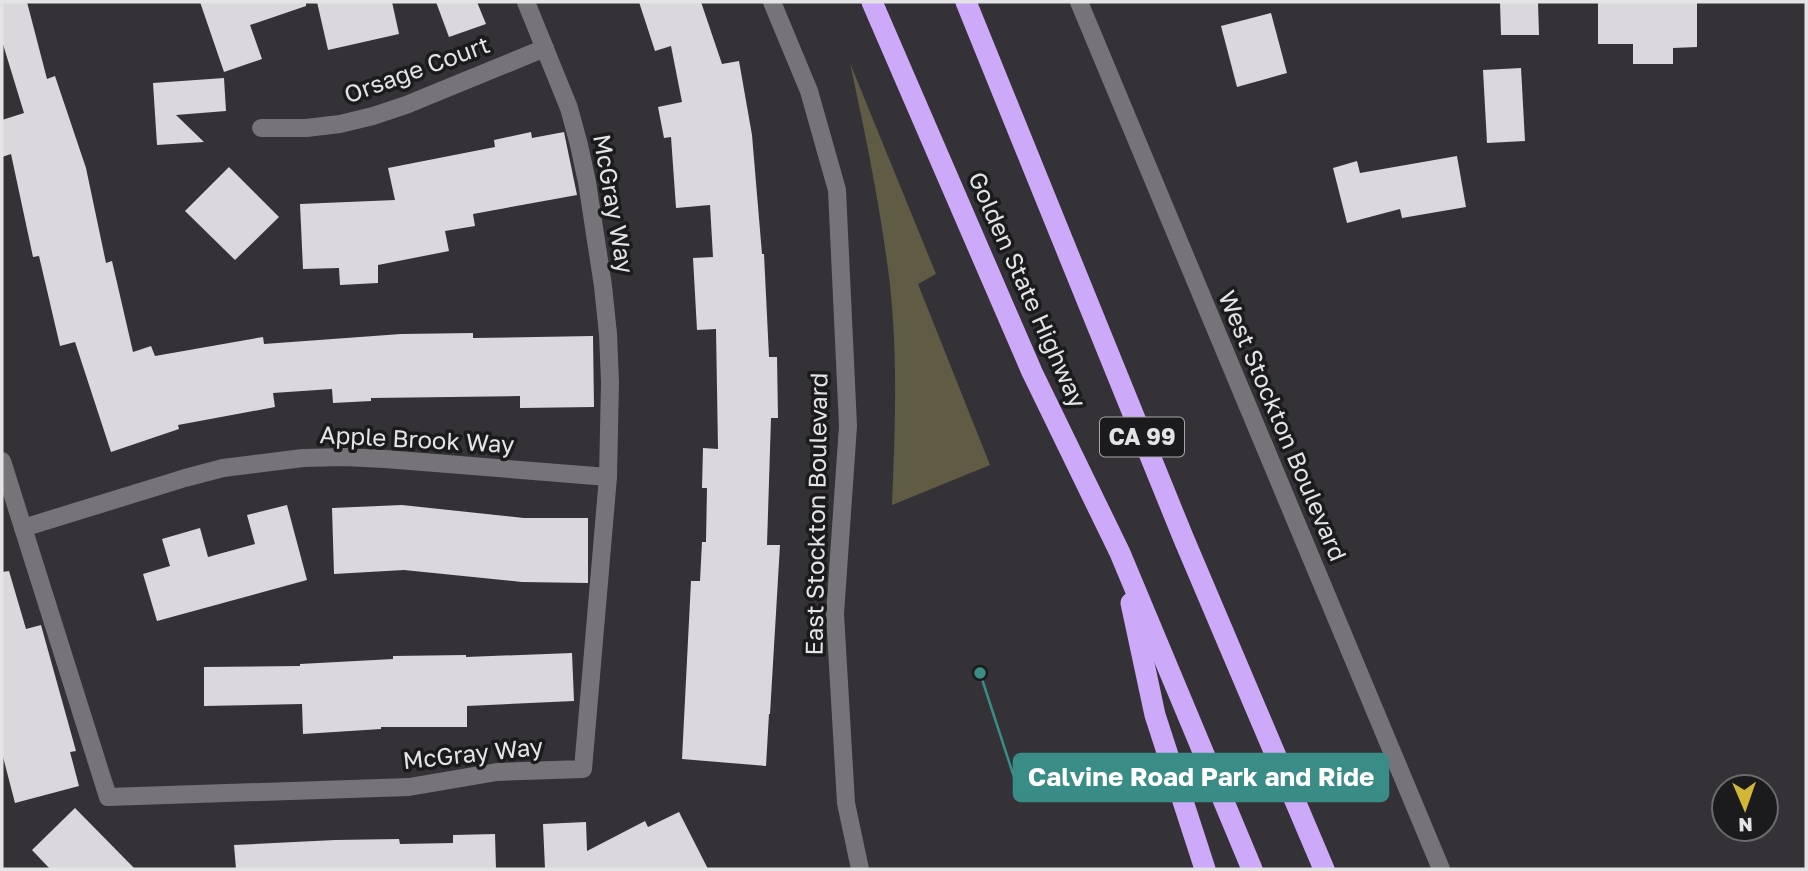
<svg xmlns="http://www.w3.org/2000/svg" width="1808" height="871" viewBox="0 0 1808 871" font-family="'Golos Text',sans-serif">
<rect width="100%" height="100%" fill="#343236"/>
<path fill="#605b45" d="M 850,63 L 936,274 L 918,284 L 990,465 L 892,505 C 895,432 898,358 890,285 C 881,210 866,137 850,63 Z"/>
<g fill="#dad8dd">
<path d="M 2,2 L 27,2 L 47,79 L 55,76 L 86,168 L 106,263 L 112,261 L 133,352 L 151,346 L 155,356 L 263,337 L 264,344 L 401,334 L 473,333 L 473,338 L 593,336 L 594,407 L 520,408 L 520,396 L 371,398 L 371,401 L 333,403 L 332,389 L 273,393 L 275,407 L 178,425 L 179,429 L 111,452 L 75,342 L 60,346 L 39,256 L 33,257 L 11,154 L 2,157 L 2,120 L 24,113 L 2,41 Z"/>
<path d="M 200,2 L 306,2 L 306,6 L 250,25 L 262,59 L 224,72 Z"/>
<path d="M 317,2 L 392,2 L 399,34 L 328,50 Z"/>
<path d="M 436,2 L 477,2 L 486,24 L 449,37 Z"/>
<path d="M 639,2 L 701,2 L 722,64 L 739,61 L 752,135 L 762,254 L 764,254 L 769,357 L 777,357 L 778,418 L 771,418 L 767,545 L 780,545 L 770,714 L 769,714 L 766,766 L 682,759 L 691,581 L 700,581 L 702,542 L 706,542 L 707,488 L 702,488 L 703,448 L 718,449 L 716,329 L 697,330 L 693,258 L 713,257 L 710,205 L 676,208 L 671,137 L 664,138 L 658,107 L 682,102 L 671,46 L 655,51 Z"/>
<path d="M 1500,2 L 1538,2 L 1539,35 L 1501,35 Z"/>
<path d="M 1598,2 L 1697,2 L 1697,47 L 1673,48 L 1673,64 L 1633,64 L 1633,44 L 1598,44 Z"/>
<path d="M 1271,13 L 1287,73 L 1237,87 L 1221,26 Z"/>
<path d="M 1521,68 L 1525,141 L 1487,143 L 1483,70 Z"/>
<path d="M 224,78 L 226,111 L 176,115 L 204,142 L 157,145 L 153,83 Z"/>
<path d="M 531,132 L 532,138 L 564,132 L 577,195 L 473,214 L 475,226 L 445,231 L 449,251 L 378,265 L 378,283 L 340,285 L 339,268 L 303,269 L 300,204 L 395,200 L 388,168 L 495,147 L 494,140 Z"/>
<path d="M 1457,156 L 1466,207 L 1402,218 L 1400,209 L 1347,223 L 1333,168 L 1357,161 L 1360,173 Z"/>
<path d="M 229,167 L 279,217 L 235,260 L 185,211 Z"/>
<path d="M 287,505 L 307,580 L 157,621 L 143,574 L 170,566 L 162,539 L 200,528 L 208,557 L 255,544 L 247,515 Z"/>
<path d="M 402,505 L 524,518 L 588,518 L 588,583 L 522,582 L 404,570 L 334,574 L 332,508 Z"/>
<path d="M 9,571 L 26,629 L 41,625 L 76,751 L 70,752 L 79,786 L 15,803 L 2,753 L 2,572 Z"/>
<path d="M 572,653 L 574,701 L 467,706 L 467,727 L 381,727 L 381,729 L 303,734 L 302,704 L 204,706 L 204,667 L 300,666 L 300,664 L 393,659 L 393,656 L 466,655 L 466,657 Z"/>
<path d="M 75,808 L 135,869 L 50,869 L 32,850 Z"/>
<path d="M 679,812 L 708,869 L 545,869 L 543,824 L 586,822 L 587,851 L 645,821 L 648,827 Z"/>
<path d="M 495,834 L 496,869 L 236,869 L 234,845 L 335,840 L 399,839 L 400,844 L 453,843 L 453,835 Z"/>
</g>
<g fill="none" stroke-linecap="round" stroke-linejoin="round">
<g stroke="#767478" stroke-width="18">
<path d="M 261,128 L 306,128 L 340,124 L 373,116 L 406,105 L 545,48"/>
<path d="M 2,461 L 108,797 L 409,787 L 497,772 L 583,769 L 608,477 L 610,382 L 608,334 L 603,286 L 587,182 L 579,145 L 569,108 L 526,2"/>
<path d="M 23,528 L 185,478 L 223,468 L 303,458 L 344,457 L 385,459 L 608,477"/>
</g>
<g stroke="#767478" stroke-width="18">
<path d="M 772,2 L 809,91 L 837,190 L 848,426 L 835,614 L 846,803 L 860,869"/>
<path d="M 1079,2 L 1441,869"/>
</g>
<g stroke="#cca9f9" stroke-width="21">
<path d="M 872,2 L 1032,372 L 1120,553 L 1252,869"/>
<path d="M 966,2 L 1183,537 L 1324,869"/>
<path d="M 1131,603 L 1155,715 L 1205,869"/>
</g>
</g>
<g text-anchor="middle" stroke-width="7" stroke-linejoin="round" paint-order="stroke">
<rect fill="#1b1a1c" stroke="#a8a7a9" stroke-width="2" x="1100" y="417.5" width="84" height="39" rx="5"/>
<g font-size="23" font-weight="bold" fill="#e4e3e6">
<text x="1142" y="445">CA 99</text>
</g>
<g font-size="24" fill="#e4e3e6" stroke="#1b1a1c">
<text transform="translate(417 70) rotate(-20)" y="8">Orsage Court</text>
<text transform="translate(613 204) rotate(80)" y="8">McGray Way</text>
<text transform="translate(1027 290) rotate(66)" y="8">Golden State Highway</text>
<text transform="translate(1282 426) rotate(67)" y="8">West Stockton Boulevard</text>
<text transform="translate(417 440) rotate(3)" y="8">Apple Brook Way</text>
<text transform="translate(817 514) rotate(-89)" y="8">East Stockton Boulevard</text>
<text transform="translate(473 754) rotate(-6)" y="8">McGray Way</text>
</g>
</g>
<path fill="none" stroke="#3a8c86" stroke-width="2.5" d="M980 673L1014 777"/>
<circle fill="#3a8c86" stroke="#1b1a1c" stroke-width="2.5" cx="980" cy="673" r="7"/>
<rect fill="#3a8c86" stroke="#3a8c86" stroke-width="2.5" x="1014" y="754" width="374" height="47" rx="7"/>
<g font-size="26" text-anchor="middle" font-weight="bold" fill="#fff">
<text x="1201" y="786">Calvine Road Park and Ride</text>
</g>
<rect width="1808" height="871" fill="none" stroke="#e4e3e6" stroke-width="7"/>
<g transform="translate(1745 808) rotate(178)"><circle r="33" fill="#1b1a1c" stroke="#6b6a6d" stroke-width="2"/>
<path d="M0-5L12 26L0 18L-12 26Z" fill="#d3b635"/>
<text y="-10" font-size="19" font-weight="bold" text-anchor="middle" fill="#e4e3e6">N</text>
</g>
</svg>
